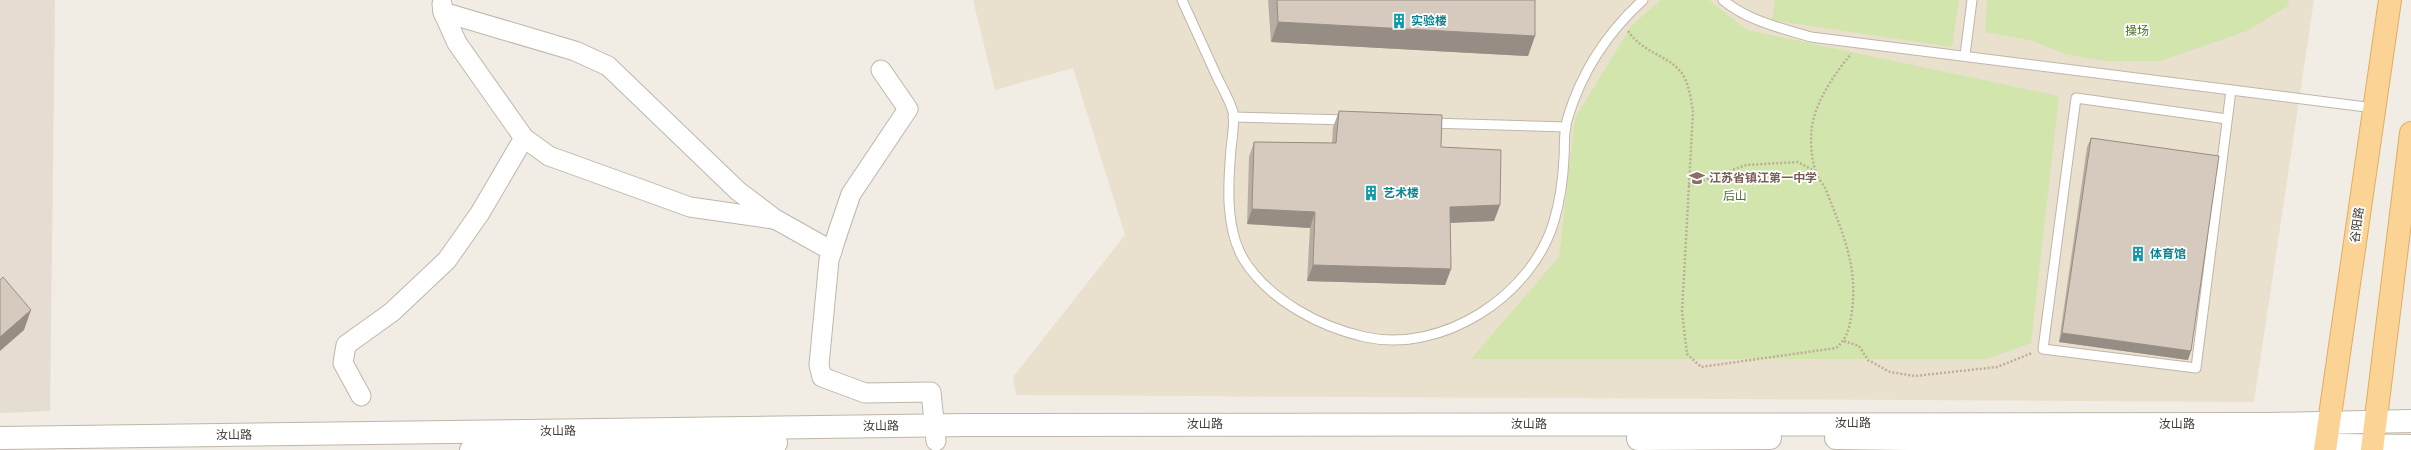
<svg xmlns="http://www.w3.org/2000/svg" width="2411" height="450" viewBox="0 0 2411 450" font-family="'Roboto Condensed','Noto Sans SC',sans-serif">
<rect width="100%" height="100%" fill="#f1ece4"/>
<path fill="#e5ddd2" d="M 0,0 L 55,0 L 50,411 L 0,413 Z"/>
<path fill="#eae0ce" d="M 973,0 L 2314,0 L 2254,402 L 1016,395 L 1013,377 L 1125,235 L 1073,68 L 995,90 Z"/>
<g fill="#d2e5ad">
<path d="M 1661,0 L 1709,0 L 1747,30 L 2059,96 L 2031,343 L 1987,359 L 1471,359 L 1559,257 L 1575,118 L 1632,25 Z"/>
<path d="M 1775,0 L 1959,0 L 1952,47 L 1772,20 Z"/>
<path d="M 1987,0 L 2289,0 L 2288,6 L 2247,31 L 2160,61 L 2105,61 L 2065,54 L 2030,40 L 1985,32 Z"/>
</g>
<g fill="none" stroke-linecap="round" stroke-linejoin="round">
<defs>
<g id="service">
<path d="M 1182,0 C 1194,26 1206,53 1218,79 C 1223,89 1230,101 1233,112 C 1235,123 1232,138 1231,149 C 1228,184 1225,229 1244,260 C 1269,300 1320,327 1365,337 C 1442,354 1532,296 1554,221 C 1560,201 1563,179 1564,158 C 1565,144 1563,131 1568,117 C 1582,71 1608,32 1643,0"/>
<path d="M 1723,0 C 1748,21 1781,28 1811,37 L 2374,108"/>
<path d="M 1965,55 L 1972,0"/>
<path d="M 1233,117 L 1348,120"/>
<path d="M 2227,119 L 2076,98 L 2043,349 L 2196,368 L 2231,90"/>
<path d="M 1429,123 L 1566,127"/>
</g>
<g id="minor">
<path d="M 442,4 L 443,12 L 575,51 L 608,66 L 738,191 L 775,219 L 832,251"/>
<path d="M 881,70 L 908,109 L 851,194 L 838,232 L 829,260 L 819,365 L 822,377 L 865,393 L 931,392 L 936,441"/>
<path d="M 524,138 L 549,156 L 690,207 L 773,219"/>
<path d="M 361,396 L 343,363 L 346,345 L 392,312 L 447,260 L 480,213 L 524,138 L 457,43 L 443,12"/>
</g>
<g id="tertiary">
<path d="M 0,438 L 967,425 L 2269,424 L 2411,421"/>
<path d="M 1836,438 L 2411,446"/>
<path d="M 1638,439 L 1770,438"/>
<path d="M 471,450 L 776,443"/>
</g>
<g id="primary">
<path d="M 2325,450 L 2390,0"/>
<path d="M 2372,450 L 2411,133"/>
</g>
</defs>
<use href="#service" stroke="#bfb6aa" stroke-width="11"/>
<use href="#minor" stroke="#bfb6aa" stroke-width="21"/>
<use href="#tertiary" stroke="#bfb6aa" stroke-width="24"/>
<use href="#primary" stroke="#dfae64" stroke-width="24"/>
<g stroke="#bead99" stroke-width="2.5" stroke-dasharray="2 2" stroke-linecap="butt">
<path d="M 1628,31 C 1643,53 1667,55 1680,71 C 1689,81 1691,100 1693,112 L 1682,312 L 1687,354 L 1701,367 L 1836,348 C 1848,338 1850,326 1852,310 C 1858,266 1842,231 1826,190 C 1824,185 1820,181 1818,177 C 1811,162 1810,142 1812,126 C 1816,101 1835,73 1851,54"/>
<path d="M 1688,186 L 1746,165 L 1798,162 L 1816,172"/>
<path d="M 1844,341 L 1859,346 L 1868,360 L 1890,372 L 1915,376 L 1997,367 L 2032,353"/>
</g>
<use href="#service" stroke="#fff" stroke-width="9"/>
<use href="#minor" stroke="#fff" stroke-width="19"/>
<use href="#tertiary" stroke="#fff" stroke-width="22"/>
<use href="#primary" stroke="#fbd394" stroke-width="22"/>
</g>
<g fill="#b8ada3">
<path d="M 1268,0 L 1535,0 L 1535,36 L 1528,56 L 1271,42 Z"/>
<path d="M 1339,111 L 1441,147 L 1500,205 L 1494,221 L 1450,223 L 1451,269 L 1445,285 L 1307,281 L 1310,228 L 1247,224 L 1249,157 L 1254,142 L 1332,143 L 1333,127 Z"/>
<path d="M 2091,138 L 2188,360 L 2059,342 L 2087,147 Z"/>
</g>
<g fill="#968d84">
<path d="M 1278,22 L 1535,36 L 1528,56 L 1271,42 Z"/>
<path d="M 1500,205 L 1494,221 L 1444,223 L 1450,207 Z"/>
<path d="M 1252,209 L 1315,212 L 1310,228 L 1247,224 Z"/>
<path d="M 1313,265 L 1451,269 L 1445,285 L 1307,281 Z"/>
<path d="M 31,310 L 24,330 L 0,351 L 0,337 Z"/>
<path d="M 2062,333 L 2191,351 L 2188,360 L 2059,342 Z"/>
</g>
<g fill="#d6c9bd" stroke="#968d84">
<path d="M 1277,0 L 1535,0 L 1535,36 L 1278,22 Z"/>
<path d="M 1339,111 L 1442,115 L 1441,147 L 1501,150 L 1500,205 L 1450,207 L 1451,269 L 1313,265 L 1315,212 L 1252,209 L 1254,142 L 1336,143 Z"/>
<path d="M 2091,138 L 2219,156 L 2191,351 L 2062,333 Z"/>
<path d="M 3,277 L 31,310 L 0,337 L 0,280 Z"/>
</g>
<defs>
<symbol id="building-bare" viewBox="-9 -9 18 18"><path d="M-4-6H4V6H1V3H-1V6H-4ZM-2.5-4.3h1.7v1.8h-1.7ZM.8-4.3h1.7v1.8H.8ZM-2.5-1h1.7V.8h-1.7ZM.8-1h1.7V.8H.8Z" fill="#0f9aa8" stroke="#fff" stroke-width="2.5" paint-order="stroke"/></symbol>
<symbol id="school-bare" viewBox="-9 -9 18 18"><path d="M0-5L7-2L0 1L-7-2ZM-4 1L0 2.5L4 1V4Q0 6-4 4Z" fill="#8d6e63" stroke="#fff" stroke-width="2.5" paint-order="stroke"/></symbol>
</defs>
<g fill-rule="evenodd">
<use href="#building-bare" x="1388" y="10" width="22" height="22"/>
<use href="#school-bare" x="1686" y="167" width="22" height="22"/>
<use href="#building-bare" x="1360" y="182" width="22" height="22"/>
<use href="#building-bare" x="2127" y="243" width="22" height="22"/>
</g>
<g text-anchor="middle" stroke-width="3.5" stroke-linejoin="round" paint-order="stroke">
<g font-size="12" font-weight="bold" fill="#0d838f" stroke="#fff" text-anchor="start">
<text x="1411" y="25">实验楼</text>
<text x="1383" y="197">艺术楼</text>
<text x="2150" y="258">体育馆</text>
</g>
<g font-size="12" fill="#4d732a" stroke="#fff">
<text x="2137" y="35">操场</text>
<text x="1735" y="200">后山</text>
</g>
<g font-size="12" font-weight="bold" fill="#785e54" stroke="#fff" text-anchor="start">
<text x="1709" y="182">江苏省镇江第一中学</text>
</g>
<g font-size="12" fill="#433c34" stroke="#fff">
<text transform="translate(2357 225) rotate(-82)" y="4">谷阳路</text>
<text x="1853" y="427">汝山路</text>
<text x="1205" y="428">汝山路</text>
<text x="1529" y="428">汝山路</text>
<text x="2177" y="428">汝山路</text>
<text transform="translate(881 426) rotate(-1)" y="4">汝山路</text>
<text transform="translate(558 431) rotate(-1)" y="4">汝山路</text>
<text transform="translate(234 435) rotate(-1)" y="4">汝山路</text>
</g>
</g>
</svg>
